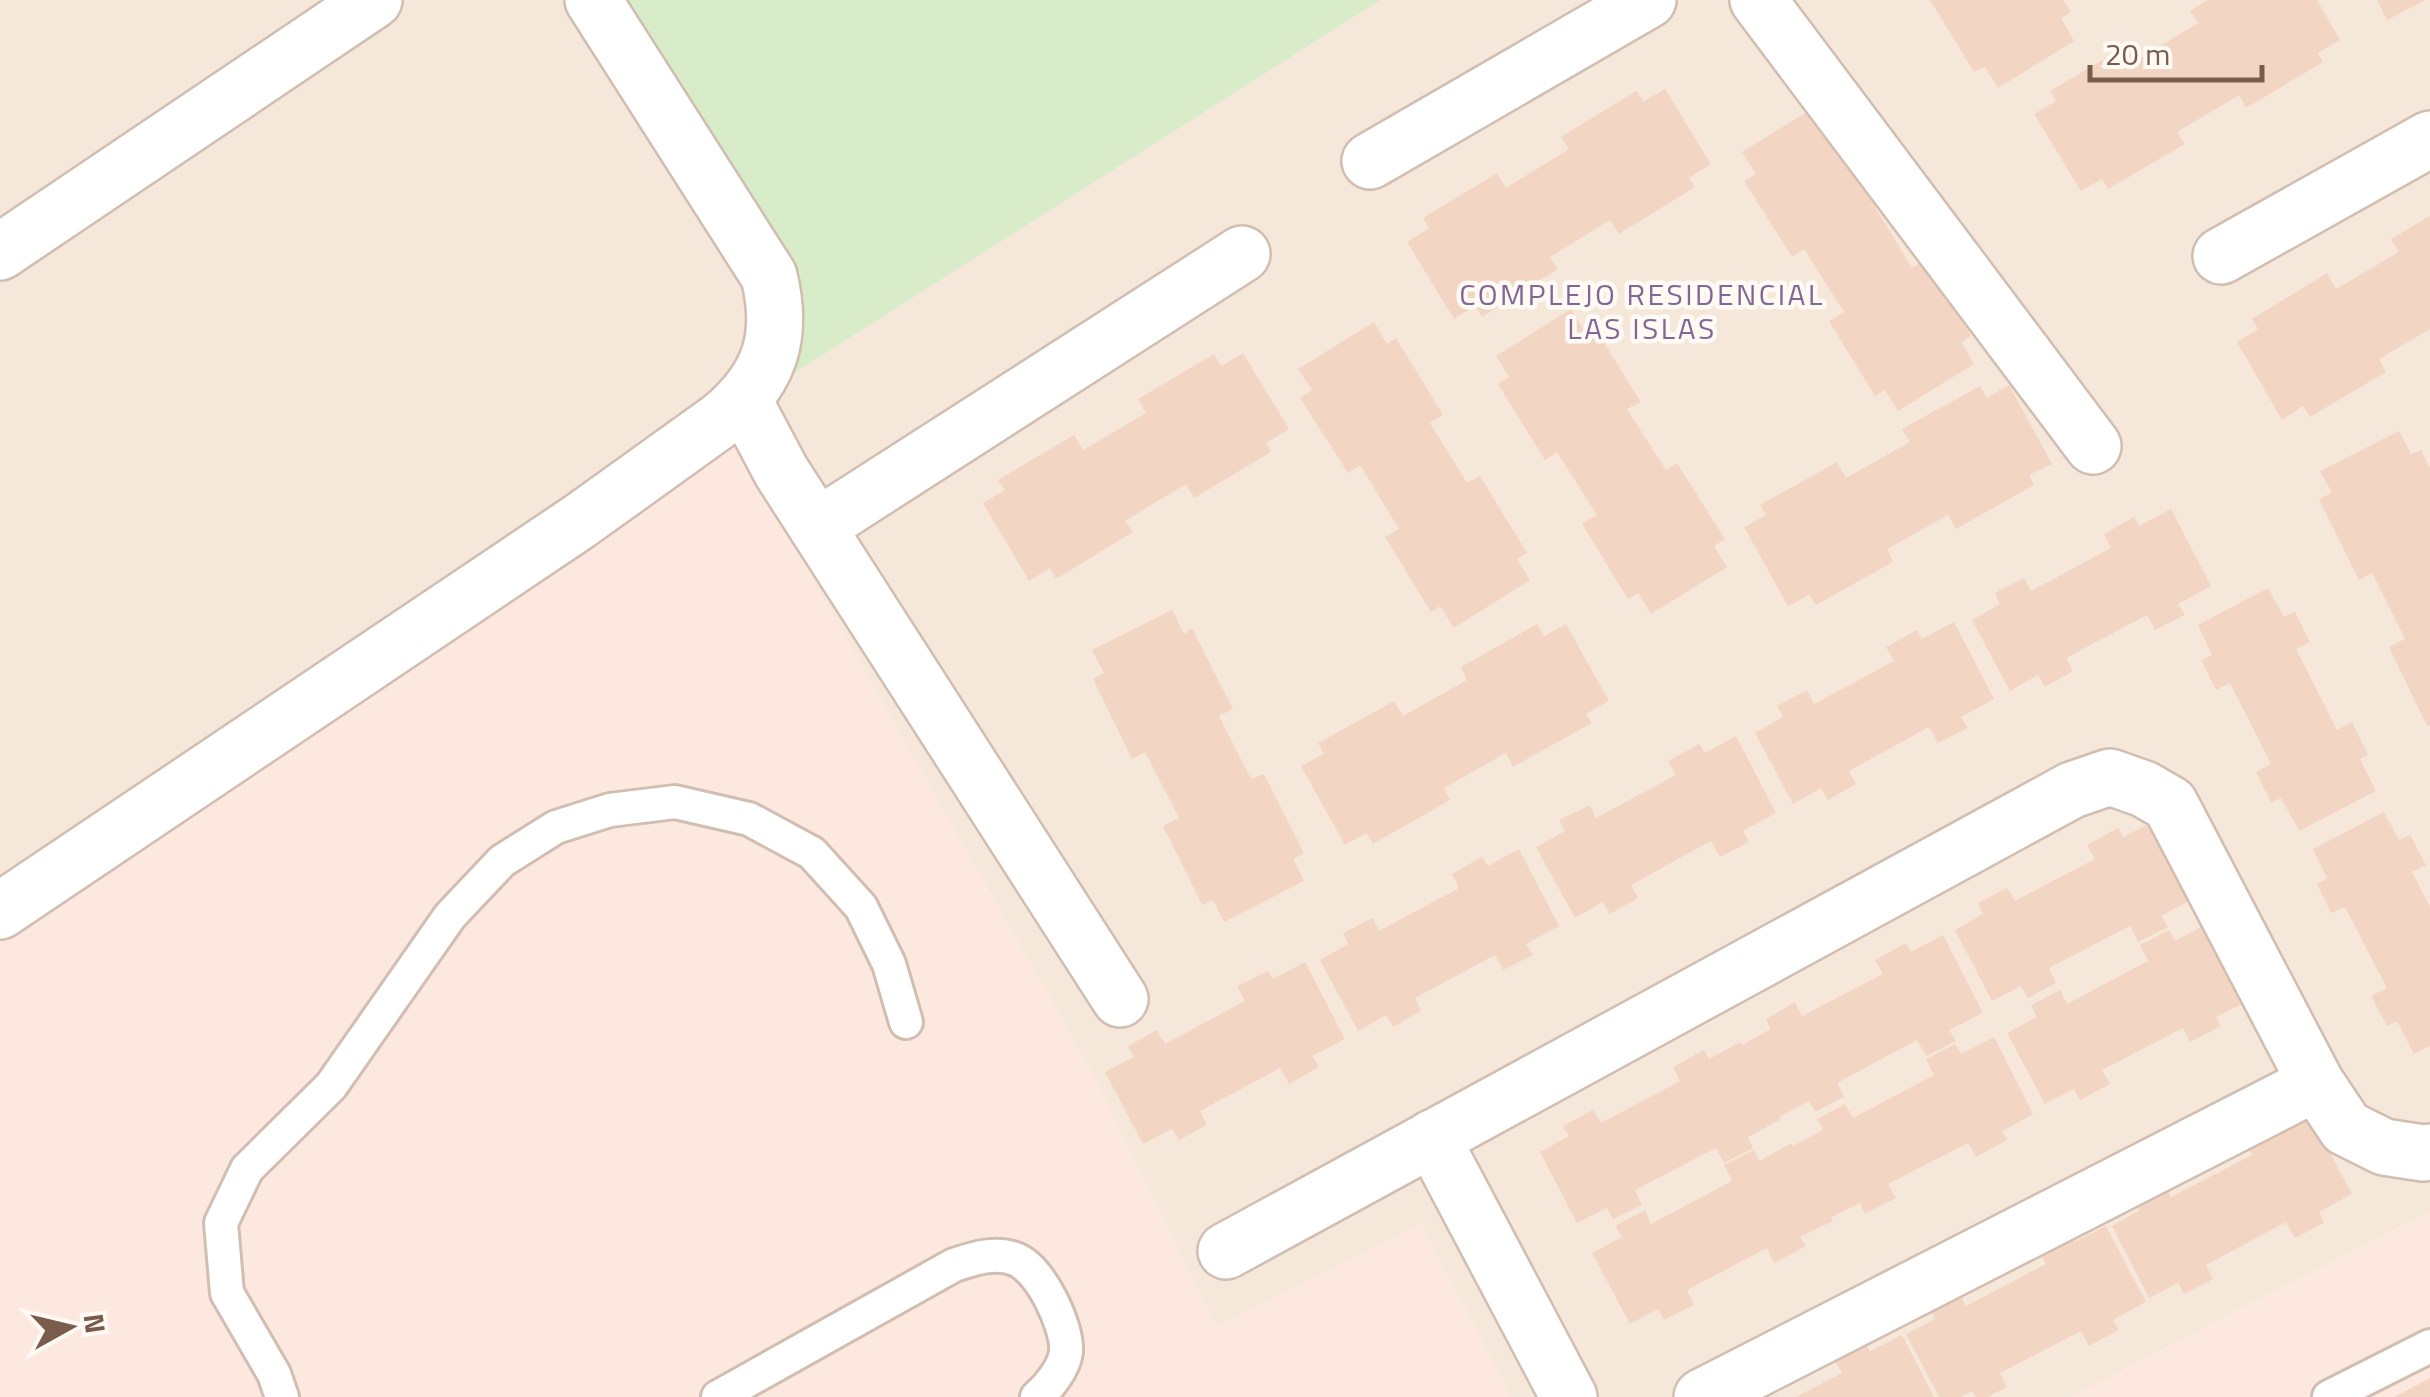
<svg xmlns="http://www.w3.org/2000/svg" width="2430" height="1397" viewBox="0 0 2430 1397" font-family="'Titillium Web',sans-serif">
<rect width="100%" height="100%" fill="#fdf6ec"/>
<path fill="#f5e8da" d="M 0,0 L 2430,0 L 2430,1211 L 2072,1397 L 1511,1397 L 1421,1224 L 1217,1327 L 1086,1062 L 722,420 L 0,911 Z"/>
<g fill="#fde8e0">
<path d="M 722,419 L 1086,1062 L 1217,1326 L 1421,1224 L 1511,1397 L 0,1397 L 0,911 Z"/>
<path d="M 2430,1211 L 2430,1397 L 2072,1397 Z"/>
</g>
<path fill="#d8ecc9" d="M 593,0 L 1380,0 L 722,419 L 776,326 Z"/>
<g fill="#f3d5c3">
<path d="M 1930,0 L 2063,0 L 2071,12 L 2061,18 L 2074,41 L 1998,88 L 1985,67 L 1974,72 Z"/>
<path d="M 2208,0 L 2317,0 L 2340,40 L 2318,53 L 2323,62 L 2246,108 L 2239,95 L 2177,132 L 2185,144 L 2108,189 L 2102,179 L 2081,191 L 2034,114 L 2056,101 L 2050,91 L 2126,46 L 2135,61 L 2198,23 L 2190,11 Z"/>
<path d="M 2377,0 L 2426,0 L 2387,20 Z"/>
<path d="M 1665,89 L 1711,164 L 1689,178 L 1695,187 L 1619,234 L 1610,220 L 1550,257 L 1558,269 L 1482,317 L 1475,306 L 1454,319 L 1407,242 L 1429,228 L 1423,218 L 1497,173 L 1506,188 L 1569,149 L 1561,137 L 1636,91 L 1644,101 Z"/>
<path d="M 1818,105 L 1887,198 L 1875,207 L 1912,268 L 1924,260 L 1971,336 L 1961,342 L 1974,364 L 1898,411 L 1885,390 L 1875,396 L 1829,321 L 1844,312 L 1804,249 L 1792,257 L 1744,181 L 1756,174 L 1742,152 Z"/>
<path d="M 2430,216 L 2430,329 L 2379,359 L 2386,372 L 2310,417 L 2303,406 L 2282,420 L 2237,342 L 2258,329 L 2252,319 L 2327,273 L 2336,289 L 2399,252 L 2391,239 Z"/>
<path d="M 1571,309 L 1584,330 L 1593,325 L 1641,402 L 1627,409 L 1666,470 L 1677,463 L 1725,539 L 1714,546 L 1727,567 L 1651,614 L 1638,593 L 1628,599 L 1582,524 L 1597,515 L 1557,452 L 1545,460 L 1498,384 L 1509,377 L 1496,356 Z"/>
<path d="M 1374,322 L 1387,344 L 1396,338 L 1443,415 L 1430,423 L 1467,483 L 1480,476 L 1527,553 L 1517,559 L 1530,580 L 1454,628 L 1440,606 L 1431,612 L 1385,537 L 1399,529 L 1360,465 L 1348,473 L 1300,398 L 1312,390 L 1298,369 Z"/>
<path d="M 1243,353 L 1289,429 L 1266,443 L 1271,452 L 1194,498 L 1186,484 L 1125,521 L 1133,532 L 1056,579 L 1050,568 L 1029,581 L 983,503 L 1005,490 L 998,480 L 1074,435 L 1083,450 L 1146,413 L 1138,399 L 1214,354 L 1221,366 Z"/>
<path d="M 2009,385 L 2052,464 L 2029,475 L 2034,485 L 1956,529 L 1948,515 L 1887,549 L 1893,562 L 1816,605 L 1809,595 L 1788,606 L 1744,527 L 1766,515 L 1760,505 L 1837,462 L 1846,478 L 1910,442 L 1902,429 L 1980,386 L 1987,398 Z"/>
<path d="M 2399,431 L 2411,454 L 2421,450 L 2430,468 L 2430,725 L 2427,726 L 2389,647 L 2405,639 L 2372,573 L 2359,580 L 2319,499 L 2332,493 L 2320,471 Z"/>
<path d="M 2171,509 L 2211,586 L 2178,604 L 2185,615 L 2155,630 L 2147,615 L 2066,658 L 2073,671 L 2045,687 L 2038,675 L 2010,691 L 1972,620 L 2000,604 L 1995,593 L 2024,578 L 2031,591 L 2111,548 L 2104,534 L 2134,517 L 2139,526 Z"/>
<path d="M 2268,588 L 2284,617 L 2295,612 L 2310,642 L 2296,649 L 2337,730 L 2352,722 L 2368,755 L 2360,759 L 2376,791 L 2299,831 L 2281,798 L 2271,803 L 2256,772 L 2271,764 L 2230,683 L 2216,690 L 2201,660 L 2212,655 L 2198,625 Z"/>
<path d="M 1172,610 L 1184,634 L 1192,628 L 1233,709 L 1219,716 L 1251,779 L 1264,774 L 1304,853 L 1293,859 L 1304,881 L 1224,922 L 1213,900 L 1202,905 L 1163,826 L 1179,818 L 1145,752 L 1132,759 L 1093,679 L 1104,673 L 1092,650 Z"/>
<path d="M 1954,622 L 1994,699 L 1961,717 L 1968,728 L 1938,743 L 1929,727 L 1849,771 L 1856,784 L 1828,800 L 1821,788 L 1793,804 L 1755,733 L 1783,717 L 1777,706 L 1807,690 L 1814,704 L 1894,661 L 1886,647 L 1917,630 L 1922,639 Z"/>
<path d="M 1537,624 L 1544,636 L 1566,624 L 1609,701 L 1586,714 L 1592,723 L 1513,767 L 1506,753 L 1444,788 L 1450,800 L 1373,844 L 1366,833 L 1345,845 L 1301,766 L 1324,754 L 1318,743 L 1394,701 L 1403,716 L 1467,680 L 1461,667 Z"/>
<path d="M 1736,736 L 1776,813 L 1743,831 L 1749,842 L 1720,857 L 1711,841 L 1631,885 L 1638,898 L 1610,914 L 1603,902 L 1575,918 L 1536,847 L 1565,831 L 1559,820 L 1590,805 L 1596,818 L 1676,775 L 1668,761 L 1699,744 L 1705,753 Z"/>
<path d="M 2384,812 L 2399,840 L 2410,835 L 2426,865 L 2412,872 L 2430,907 L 2430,1046 L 2414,1054 L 2397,1021 L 2387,1026 L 2371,996 L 2387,988 L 2345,907 L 2331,913 L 2317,884 L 2327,878 L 2313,849 Z"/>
<path d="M 2155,821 L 2195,898 L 2161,916 L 2168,927 L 2138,942 L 2130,926 L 2049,968 L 2056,983 L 2028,998 L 2021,986 L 1992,1001 L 1955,930 L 1983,914 L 1978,903 L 2007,888 L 2015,901 L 2095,859 L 2087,845 L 2118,828 L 2123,837 Z"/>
<path d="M 1519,849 L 1559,926 L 1526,944 L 1533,955 L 1503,970 L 1495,955 L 1415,998 L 1421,1011 L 1393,1027 L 1386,1015 L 1358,1031 L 1320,960 L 1348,944 L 1343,933 L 1373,918 L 1379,931 L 1459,888 L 1452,874 L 1482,857 L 1488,866 Z"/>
<path d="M 2208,923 L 2248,1001 L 2216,1017 L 2221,1026 L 2190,1042 L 2183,1028 L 2102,1070 L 2110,1084 L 2080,1100 L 2074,1089 L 2045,1104 L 2007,1033 L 2037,1017 L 2031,1005 L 2060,990 L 2067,1004 L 2148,961 L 2140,945 L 2169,930 L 2175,941 Z"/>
<path d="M 1943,935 L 1983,1013 L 1949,1030 L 1956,1041 L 1926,1056 L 1917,1040 L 1837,1083 L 1844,1097 L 1815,1112 L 1809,1101 L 1779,1117 L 1780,1120 L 1748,1137 L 1753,1148 L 1724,1163 L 1716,1148 L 1635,1190 L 1642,1205 L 1613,1219 L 1607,1208 L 1577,1223 L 1540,1152 L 1569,1136 L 1563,1126 L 1593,1110 L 1601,1123 L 1680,1081 L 1673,1067 L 1704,1050 L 1709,1059 L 1740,1042 L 1742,1045 L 1771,1029 L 1766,1019 L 1795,1002 L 1802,1016 L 1883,974 L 1875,960 L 1906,943 L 1911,952 Z"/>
<path d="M 1305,962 L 1345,1039 L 1312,1056 L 1319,1067 L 1289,1084 L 1280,1068 L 1200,1111 L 1207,1125 L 1179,1140 L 1172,1129 L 1143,1144 L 1105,1072 L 1134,1057 L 1128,1046 L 1157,1030 L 1165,1044 L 1245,1001 L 1237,986 L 1268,971 L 1273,979 Z"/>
<path d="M 1994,1037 L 2033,1114 L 2002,1131 L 2007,1140 L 1976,1157 L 1968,1143 L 1888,1184 L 1896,1198 L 1865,1214 L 1860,1203 L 1831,1217 L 1833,1221 L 1800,1237 L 1806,1246 L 1774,1263 L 1767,1248 L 1687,1290 L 1694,1305 L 1664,1320 L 1658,1309 L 1630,1324 L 1592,1253 L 1622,1237 L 1615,1226 L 1645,1210 L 1651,1224 L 1732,1181 L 1724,1165 L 1754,1150 L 1759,1161 L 1792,1143 L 1793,1146 L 1823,1130 L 1817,1119 L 1845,1104 L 1853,1118 L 1934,1075 L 1926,1059 L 1955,1044 L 1961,1054 Z"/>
<path d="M 2311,1117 L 2352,1194 L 2319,1212 L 2324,1223 L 2295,1238 L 2286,1222 L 2206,1265 L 2213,1279 L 2184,1294 L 2178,1283 L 2149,1298 L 2112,1226 L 2140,1210 L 2135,1200 L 2164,1184 L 2171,1197 L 2252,1155 L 2244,1141 L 2275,1124 L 2280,1134 Z"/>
<path d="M 2106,1226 L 2146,1302 L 2113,1320 L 2119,1330 L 2089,1346 L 2081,1331 L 2000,1373 L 2007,1387 L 1988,1397 L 1976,1397 L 1972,1391 L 1961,1397 L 1939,1397 L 1906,1334 L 1935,1319 L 1929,1308 L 1959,1292 L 1966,1306 L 2046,1264 L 2039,1250 L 2069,1233 L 2074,1242 Z"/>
<path d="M 1902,1335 L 1934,1397 L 1796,1397 L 1842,1373 L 1834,1359 L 1865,1342 L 1870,1351 Z"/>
<path d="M 2430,1378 L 2430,1397 L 2394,1397 Z"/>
</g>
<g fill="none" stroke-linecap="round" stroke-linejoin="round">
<defs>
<g id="lane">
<path d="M 282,1397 L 274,1374 L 227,1293 L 221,1223 L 247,1169 L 331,1086 L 450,916 L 502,861 L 556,827 L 610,810 L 675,802 L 749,819 L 812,853 L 861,907 L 889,964 L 906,1022"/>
<path d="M 718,1397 L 954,1265 C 973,1259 995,1251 1015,1259 C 1040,1268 1068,1326 1066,1352 C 1064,1368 1049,1387 1037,1397"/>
<path d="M 2329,1397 L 2430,1346"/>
</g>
<g id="street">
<path d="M 1758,0 L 2093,446"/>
<path d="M 1370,161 L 1648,0"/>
<path d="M 0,252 L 374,0"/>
<path d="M 2221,256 L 2430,139"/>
<path d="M 744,401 L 781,471 L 1120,999"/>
<path d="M 817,527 L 1242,254"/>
<path d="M 0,911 L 580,521 L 722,419 C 770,379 784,337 769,276 L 593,0"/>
<path d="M 1432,1138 L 1569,1397"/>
<path d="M 1226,1251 L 2072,790 L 2110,777 L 2144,789 L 2170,804 L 2316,1083 L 2346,1128 L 2384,1147 L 2423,1153 L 2430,1152"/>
<path d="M 1702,1397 L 2316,1083"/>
</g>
</defs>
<use href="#lane" stroke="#d1beb0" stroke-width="38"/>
<use href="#street" stroke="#d1beb0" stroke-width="60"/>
<use href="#lane" stroke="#fff" stroke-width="32"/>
<use href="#street" stroke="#fff" stroke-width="55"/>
</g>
<g text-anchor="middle" stroke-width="9" stroke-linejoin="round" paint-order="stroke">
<g font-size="30" letter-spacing="2.5" fill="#846695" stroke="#fffaf3">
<text x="1642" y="305">COMPLEJO RESIDENCIAL<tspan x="1642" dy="34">LAS ISLAS</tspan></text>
</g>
</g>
<g transform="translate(70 1327) rotate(82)" stroke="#fffaf3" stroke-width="8" paint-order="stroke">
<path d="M0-8L18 38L0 25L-18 38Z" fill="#7a5c4d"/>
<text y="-15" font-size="28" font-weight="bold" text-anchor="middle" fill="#7a5c4d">N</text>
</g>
<path d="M2090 65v15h172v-15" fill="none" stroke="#7a5c4d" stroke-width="5"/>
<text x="2105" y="65" font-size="30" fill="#7a5c4d" stroke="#fffaf3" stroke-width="8" paint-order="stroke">20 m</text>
</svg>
